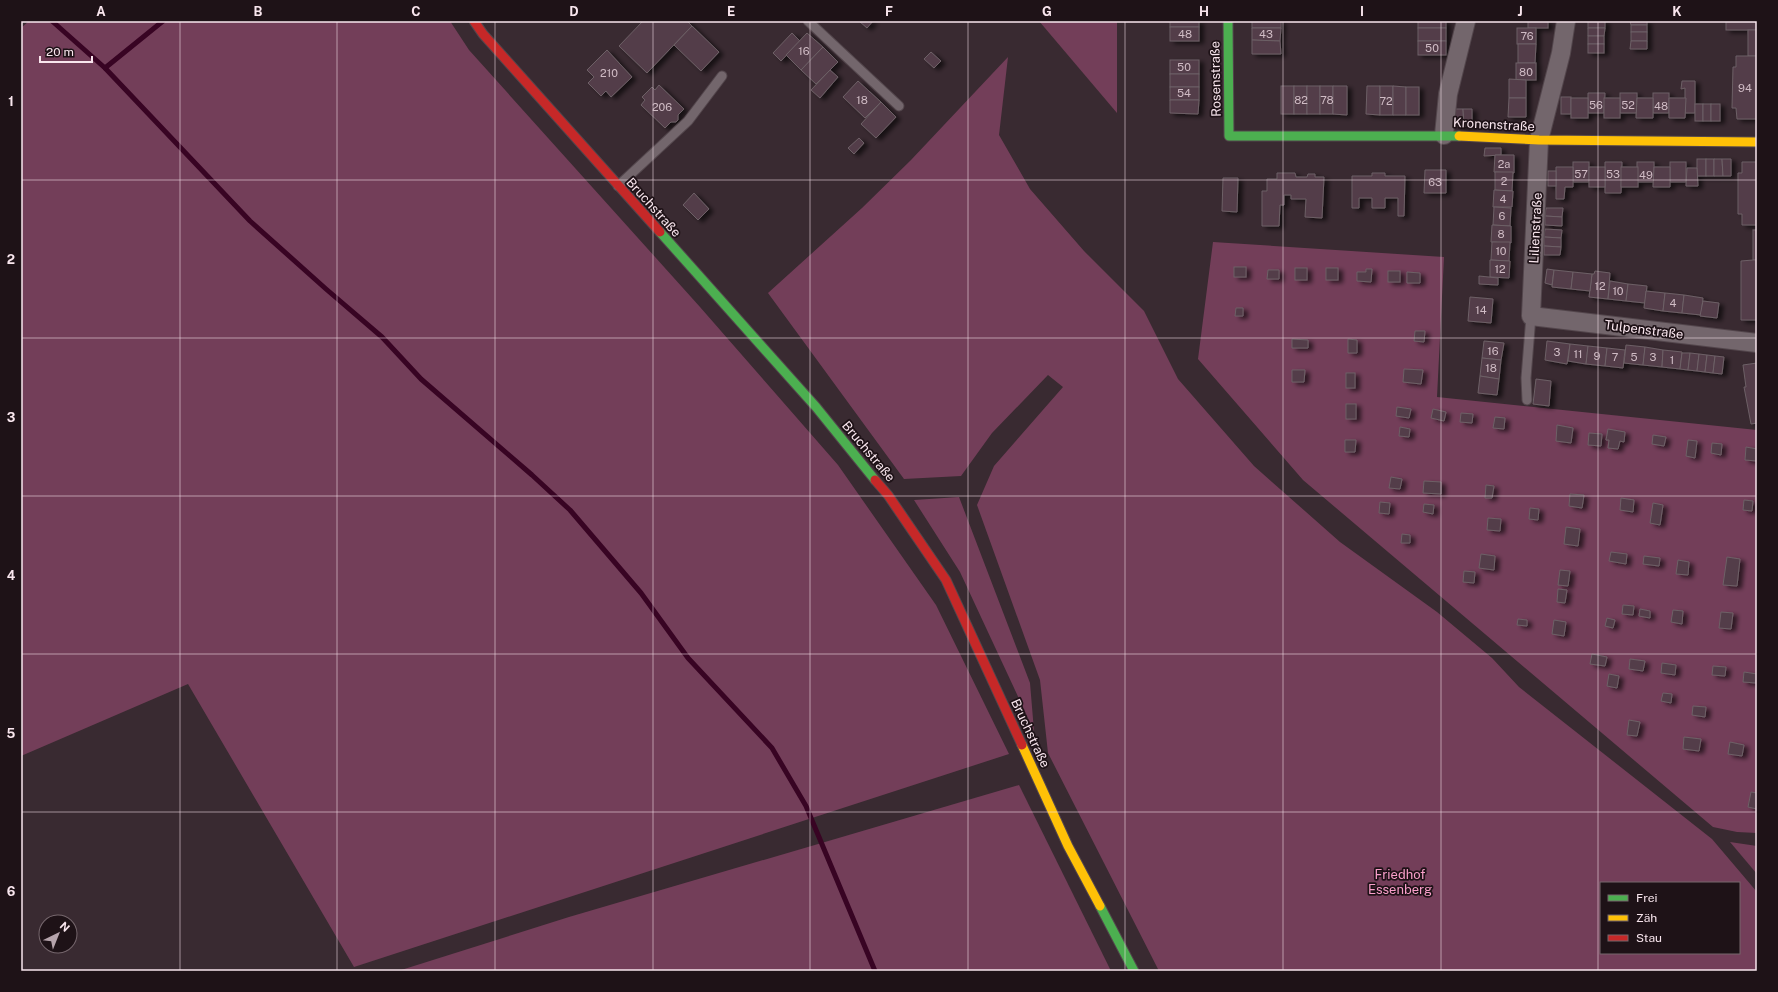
<svg xmlns="http://www.w3.org/2000/svg" width="1778" height="992" viewBox="0 0 1778 992" font-family="'Public Sans',sans-serif">
<defs>
<filter id="shadow"><feDropShadow dx="4.5" dy="2.5" stdDeviation="2" flood-color="#0009"/></filter>
</defs>
<rect width="100%" height="100%" fill="#392a31"/>
<g fill="#733e59" fill-rule="evenodd">
<path d="M 29,21 L 450,21 L 469,50 L 700,307 L 838,465 L 936,605 L 1009,754 L 354,967 L 188,684 L 21,756 L 21,28 Z"/>
<path d="M 1039,21 L 1117,21 L 1117,113 Z"/>
<path d="M 1008,57 L 999,135 L 1030,189 L 1084,251 L 1144,311 L 1178,379 L 1254,466 L 1340,542 L 1437,612 L 1492,658 L 1519,687 L 1712,839 L 1757,892 L 1757,971 L 1159,971 L 1048,753 L 1040,680 L 977,505 L 994,466 L 1063,387 L 1048,375 L 992,433 L 961,476 L 904,479 L 768,293 L 862,208 L 911,160 ZM 1601,883 L 1739,883 L 1739,953 L 1601,953 Z"/>
<path d="M 1213,242 L 1444,257 L 1437,397 L 1757,430 L 1757,833 L 1737,832 L 1713,827 L 1303,480 L 1198,359 Z"/>
<path d="M 959,497 L 1030,683 L 1034,731 L 960,572 L 914,500 Z"/>
<path d="M 1019,785 L 1111,971 L 398,971 L 569,917 Z"/>
<path d="M 1730,842 L 1757,846 L 1757,874 Z"/>
</g>
<g fill="none" stroke-linecap="round" stroke-linejoin="round">
<g stroke="#380423" stroke-width="5">
<path d="M 52,21 L 105,68 L 250,221 L 326,289 L 382,337 L 421,379 L 532,475 L 570,510 L 641,593 L 688,658 L 772,748 L 806,806 L 875,971"/>
<path d="M 105,68 L 163,21"/>
</g>
</g>
<g fill="#533d49" stroke="#6d6066" filter="url(#shadow)">
<path d="M 643,21 L 687,21 L 692,26 L 647,73 L 619,46 Z"/>
<path d="M 859,21 L 873,21 L 867,28 Z"/>
<rect x="1170" y="21" width="29" height="6"/>
<rect x="1252" y="21" width="29" height="7"/>
<rect x="1418" y="21" width="28" height="7"/>
<rect x="1528" y="21" width="20" height="7"/>
<rect x="1588" y="21" width="17" height="7"/>
<path d="M 1630,21 L 1647,21 L 1647,25 L 1631,25 Z"/>
<rect x="1726" y="21" width="31" height="9"/>
<rect x="1631" y="25" width="16" height="7"/>
<path d="M 692,26 L 719,52 L 701,71 L 674,45 Z"/>
<rect x="1170" y="27" width="29" height="14"/>
<path d="M 1252,28 L 1281,28 L 1280,41 L 1252,40 Z"/>
<rect x="1418" y="28" width="28" height="13"/>
<rect x="1517" y="28" width="19" height="16"/>
<path d="M 1588,28 L 1605,28 L 1604,36 L 1588,36 Z"/>
<rect x="1748" y="30" width="9" height="26"/>
<rect x="1631" y="32" width="16" height="9"/>
<path d="M 792,33 L 800,41 L 781,61 L 773,53 Z"/>
<path d="M 807,33 L 823,47 L 801,70 L 786,55 Z"/>
<rect x="1588" y="36" width="16" height="8"/>
<path d="M 1252,40 L 1280,41 L 1281,54 L 1252,54 Z"/>
<rect x="1418" y="41" width="28" height="14"/>
<path d="M 1631,41 L 1647,41 L 1647,49 L 1630,49 Z"/>
<path d="M 1518,44 L 1536,44 L 1535,63 L 1518,63 Z"/>
<rect x="1588" y="44" width="16" height="9"/>
<path d="M 823,47 L 838,62 L 816,84 L 801,70 Z"/>
<path d="M 607,50 L 632,77 L 611,97 L 606,91 L 601,96 L 588,83 L 594,77 L 587,70 Z"/>
<path d="M 931,52 L 941,61 L 934,68 L 924,59 Z"/>
<path d="M 1736,56 L 1757,56 L 1757,119 L 1737,119 L 1736,108 L 1732,108 L 1733,67 L 1736,67 Z"/>
<rect x="1170" y="60" width="29" height="14"/>
<rect x="1516" y="63" width="20" height="17"/>
<path d="M 830,70 L 838,77 L 820,98 L 811,90 Z"/>
<rect x="1170" y="74" width="29" height="13"/>
<path d="M 1509,79 L 1526,80 L 1526,98 L 1509,98 Z"/>
<path d="M 858,81 L 881,102 L 865,118 L 843,97 Z"/>
<path d="M 1682,81 L 1695,81 L 1695,113 L 1685,113 L 1685,88 L 1681,89 Z"/>
<path d="M 659,85 L 684,109 L 678,115 L 678,120 L 676,122 L 671,122 L 665,128 L 641,105 L 645,100 L 642,97 L 652,87 L 655,90 Z"/>
<rect x="1281" y="86" width="13" height="28"/>
<rect x="1294" y="86" width="13" height="28"/>
<rect x="1307" y="86" width="13" height="28"/>
<rect x="1320" y="86" width="13" height="28"/>
<path d="M 1333,86 L 1347,86 L 1347,115 L 1333,114 Z"/>
<path d="M 1367,86 L 1380,86 L 1380,115 L 1366,114 Z"/>
<rect x="1380" y="86" width="13" height="29"/>
<path d="M 1393,86 L 1406,87 L 1406,115 L 1393,115 Z"/>
<rect x="1170" y="87" width="29" height="13"/>
<rect x="1406" y="87" width="13" height="28"/>
<path d="M 1588,93 L 1605,93 L 1604,113 L 1588,113 Z"/>
<rect x="1620" y="93" width="17" height="20"/>
<rect x="1653" y="93" width="16" height="20"/>
<rect x="1561" y="97" width="10" height="17"/>
<path d="M 1509,98 L 1526,98 L 1526,117 L 1508,117 Z"/>
<rect x="1571" y="98" width="17" height="20"/>
<rect x="1604" y="98" width="16" height="20"/>
<path d="M 1637,98 L 1653,98 L 1653,118 L 1636,118 Z"/>
<path d="M 1669,98 L 1686,98 L 1685,118 L 1669,118 Z"/>
<path d="M 1170,100 L 1199,100 L 1198,114 L 1170,113 Z"/>
<path d="M 881,102 L 896,117 L 876,138 L 861,124 Z"/>
<rect x="1695" y="104" width="8" height="17"/>
<rect x="1703" y="104" width="8" height="17"/>
<rect x="1711" y="104" width="9" height="17"/>
<path d="M 1455,109 L 1463,109 L 1464,126 L 1455,126 Z"/>
<path d="M 1463,109 L 1472,109 L 1472,126 L 1464,126 Z"/>
<path d="M 859,138 L 864,143 L 854,154 L 848,148 Z"/>
<path d="M 1485,148 L 1501,148 L 1501,155 L 1484,156 Z"/>
<path d="M 1495,155 L 1514,155 L 1514,173 L 1494,172 Z"/>
<rect x="1697" y="159" width="9" height="17"/>
<rect x="1706" y="159" width="8" height="17"/>
<path d="M 1714,159 L 1722,159 L 1723,176 L 1714,176 Z"/>
<path d="M 1722,159 L 1731,159 L 1731,176 L 1723,176 Z"/>
<rect x="1573" y="162" width="16" height="20"/>
<path d="M 1605,162 L 1622,162 L 1621,193 L 1605,193 Z"/>
<rect x="1637" y="162" width="17" height="20"/>
<rect x="1670" y="162" width="16" height="20"/>
<path d="M 1742,162 L 1757,162 L 1757,225 L 1742,225 L 1742,214 L 1738,214 L 1738,173 L 1742,173 Z"/>
<path d="M 1556,167 L 1573,167 L 1573,187 L 1565,187 L 1564,199 L 1556,199 Z"/>
<rect x="1589" y="167" width="16" height="20"/>
<rect x="1621" y="167" width="17" height="20"/>
<path d="M 1654,167 L 1670,167 L 1670,187 L 1653,187 Z"/>
<path d="M 1687,168 L 1697,168 L 1698,186 L 1686,186 Z"/>
<path d="M 1425,170 L 1446,170 L 1446,193 L 1424,193 Z"/>
<rect x="1548" y="171" width="8" height="15"/>
<path d="M 1495,172 L 1513,172 L 1512,191 L 1495,190 Z"/>
<path d="M 1277,173 L 1295,173 L 1296,177 L 1307,177 L 1308,174 L 1315,174 L 1315,177 L 1324,177 L 1322,218 L 1305,217 L 1306,199 L 1291,199 L 1291,195 L 1284,195 L 1284,205 L 1280,205 L 1279,226 L 1262,226 L 1262,191 L 1267,191 L 1267,179 L 1277,179 Z"/>
<path d="M 1372,173 L 1385,173 L 1385,176 L 1405,176 L 1404,216 L 1398,216 L 1398,198 L 1385,198 L 1385,208 L 1372,208 L 1372,198 L 1359,198 L 1359,208 L 1352,208 L 1352,176 L 1372,176 Z"/>
<path d="M 1223,178 L 1238,178 L 1237,212 L 1222,211 Z"/>
<path d="M 1494,190 L 1513,191 L 1512,207 L 1493,207 Z"/>
<path d="M 694,193 L 709,209 L 698,220 L 683,205 Z"/>
<path d="M 1494,207 L 1511,208 L 1510,226 L 1493,225 Z"/>
<path d="M 1546,208 L 1563,208 L 1562,217 L 1545,216 Z"/>
<path d="M 1545,216 L 1562,217 L 1562,226 L 1545,225 Z"/>
<path d="M 1492,225 L 1511,226 L 1511,243 L 1491,242 Z"/>
<path d="M 1545,229 L 1562,230 L 1561,238 L 1544,237 Z"/>
<rect x="1753" y="230" width="4" height="30"/>
<path d="M 1544,237 L 1561,238 L 1561,247 L 1544,246 Z"/>
<path d="M 1492,242 L 1510,242 L 1509,261 L 1491,260 Z"/>
<path d="M 1544,246 L 1561,247 L 1560,255 L 1544,255 Z"/>
<path d="M 1490,260 L 1510,261 L 1509,278 L 1490,277 Z"/>
<path d="M 1753,260 L 1757,260 L 1757,320 L 1741,320 L 1741,261 Z"/>
<rect x="1234" y="267" width="12" height="10"/>
<rect x="1295" y="268" width="12" height="12"/>
<rect x="1326" y="268" width="12" height="12"/>
<path d="M 1366,269 L 1372,269 L 1371,282 L 1357,281 L 1357,272 L 1366,272 Z"/>
<path d="M 1547,269 L 1554,270 L 1552,285 L 1545,283 Z"/>
<path d="M 1268,270 L 1279,270 L 1279,279 L 1267,279 Z"/>
<path d="M 1554,270 L 1573,272 L 1571,289 L 1552,287 Z"/>
<rect x="1388" y="271" width="12" height="11"/>
<path d="M 1595,271 L 1610,273 L 1608,299 L 1589,297 L 1592,274 L 1594,274 Z"/>
<path d="M 1407,272 L 1420,273 L 1420,283 L 1407,283 Z"/>
<path d="M 1573,272 L 1592,274 L 1590,291 L 1571,289 Z"/>
<path d="M 1479,276 L 1498,278 L 1498,285 L 1479,284 Z"/>
<path d="M 1610,281 L 1628,284 L 1626,301 L 1608,299 Z"/>
<path d="M 1628,284 L 1647,286 L 1645,303 L 1626,301 Z"/>
<path d="M 1646,291 L 1665,293 L 1663,311 L 1644,308 Z"/>
<path d="M 1665,293 L 1684,295 L 1682,313 L 1663,311 Z"/>
<path d="M 1684,295 L 1703,298 L 1701,315 L 1682,313 Z"/>
<path d="M 1470,297 L 1493,299 L 1491,323 L 1468,321 Z"/>
<path d="M 1703,301 L 1719,303 L 1717,318 L 1700,316 Z"/>
<path d="M 1236,308 L 1243,308 L 1243,316 L 1235,316 Z"/>
<path d="M 1415,331 L 1425,331 L 1424,342 L 1414,341 Z"/>
<path d="M 1292,339 L 1308,340 L 1308,348 L 1292,348 Z"/>
<path d="M 1348,339 L 1357,340 L 1357,353 L 1348,353 Z"/>
<path d="M 1484,341 L 1504,343 L 1501,360 L 1482,358 Z"/>
<path d="M 1547,341 L 1570,344 L 1567,364 L 1545,360 Z"/>
<path d="M 1570,344 L 1588,346 L 1586,364 L 1568,361 Z"/>
<path d="M 1626,345 L 1645,347 L 1643,365 L 1624,363 Z"/>
<path d="M 1588,346 L 1607,348 L 1605,366 L 1586,364 Z"/>
<path d="M 1645,347 L 1663,350 L 1662,367 L 1643,365 Z"/>
<path d="M 1607,348 L 1625,350 L 1623,368 L 1605,366 Z"/>
<path d="M 1663,350 L 1682,352 L 1680,369 L 1662,367 Z"/>
<path d="M 1682,353 L 1690,353 L 1688,370 L 1680,369 Z"/>
<path d="M 1690,353 L 1699,354 L 1697,371 L 1688,370 Z"/>
<path d="M 1699,354 L 1707,355 L 1705,372 L 1697,371 Z"/>
<path d="M 1707,355 L 1715,356 L 1713,373 L 1705,372 Z"/>
<path d="M 1715,356 L 1724,357 L 1722,374 L 1713,373 Z"/>
<path d="M 1482,358 L 1501,360 L 1499,379 L 1480,376 Z"/>
<path d="M 1757,363 L 1757,423 L 1751,424 L 1744,387 L 1746,387 L 1743,365 Z"/>
<path d="M 1404,369 L 1423,370 L 1421,384 L 1403,382 Z"/>
<path d="M 1292,370 L 1305,370 L 1304,382 L 1292,382 Z"/>
<rect x="1346" y="373" width="9" height="15"/>
<path d="M 1480,376 L 1499,379 L 1497,395 L 1478,393 Z"/>
<path d="M 1536,379 L 1551,381 L 1549,406 L 1533,404 Z"/>
<rect x="1346" y="404" width="10" height="15"/>
<path d="M 1397,407 L 1411,409 L 1409,418 L 1396,416 Z"/>
<path d="M 1433,409 L 1446,412 L 1444,421 L 1431,418 Z"/>
<path d="M 1461,413 L 1473,414 L 1472,423 L 1460,422 Z"/>
<path d="M 1495,417 L 1505,418 L 1504,429 L 1493,428 Z"/>
<path d="M 1557,425 L 1573,428 L 1571,443 L 1556,441 Z"/>
<path d="M 1400,427 L 1410,429 L 1409,437 L 1399,436 Z"/>
<path d="M 1608,429 L 1625,432 L 1624,442 L 1620,441 L 1618,449 L 1608,448 L 1609,440 L 1606,440 Z"/>
<path d="M 1589,433 L 1602,434 L 1601,446 L 1588,445 Z"/>
<path d="M 1653,435 L 1666,437 L 1664,446 L 1652,444 Z"/>
<path d="M 1345,440 L 1356,440 L 1355,452 L 1345,452 Z"/>
<path d="M 1688,440 L 1697,441 L 1695,458 L 1686,456 Z"/>
<path d="M 1712,443 L 1722,444 L 1721,455 L 1711,453 Z"/>
<path d="M 1746,447 L 1757,449 L 1757,461 L 1745,460 Z"/>
<path d="M 1391,477 L 1402,479 L 1400,489 L 1389,488 Z"/>
<path d="M 1424,481 L 1441,482 L 1441,494 L 1423,493 Z"/>
<path d="M 1486,485 L 1494,486 L 1492,498 L 1485,498 Z"/>
<path d="M 1570,494 L 1584,495 L 1582,508 L 1569,506 Z"/>
<path d="M 1621,498 L 1634,500 L 1633,512 L 1620,510 Z"/>
<path d="M 1744,500 L 1753,501 L 1752,511 L 1743,510 Z"/>
<path d="M 1380,502 L 1390,503 L 1389,514 L 1379,513 Z"/>
<path d="M 1653,503 L 1663,505 L 1660,525 L 1650,523 Z"/>
<path d="M 1424,504 L 1434,505 L 1433,514 L 1423,512 Z"/>
<path d="M 1530,508 L 1539,509 L 1538,520 L 1529,519 Z"/>
<path d="M 1488,518 L 1501,519 L 1500,531 L 1487,530 Z"/>
<path d="M 1566,527 L 1580,529 L 1578,546 L 1564,544 Z"/>
<path d="M 1402,534 L 1410,535 L 1410,543 L 1401,543 Z"/>
<path d="M 1611,552 L 1627,554 L 1626,564 L 1609,561 Z"/>
<path d="M 1481,554 L 1495,556 L 1494,570 L 1479,568 Z"/>
<path d="M 1644,556 L 1660,558 L 1659,566 L 1643,564 Z"/>
<path d="M 1727,557 L 1740,559 L 1737,586 L 1723,585 Z"/>
<path d="M 1678,560 L 1689,562 L 1688,575 L 1676,574 Z"/>
<path d="M 1560,570 L 1570,571 L 1568,586 L 1558,585 Z"/>
<path d="M 1464,571 L 1475,572 L 1474,583 L 1463,582 Z"/>
<path d="M 1558,589 L 1567,590 L 1565,603 L 1557,602 Z"/>
<path d="M 1623,605 L 1634,606 L 1633,615 L 1622,614 Z"/>
<path d="M 1640,609 L 1650,611 L 1650,618 L 1639,616 Z"/>
<path d="M 1673,610 L 1683,611 L 1682,624 L 1671,622 Z"/>
<path d="M 1721,612 L 1733,613 L 1731,629 L 1719,628 Z"/>
<path d="M 1607,618 L 1615,620 L 1613,628 L 1605,626 Z"/>
<path d="M 1518,619 L 1527,620 L 1527,626 L 1517,625 Z"/>
<path d="M 1554,620 L 1566,622 L 1564,636 L 1552,634 Z"/>
<path d="M 1592,654 L 1607,657 L 1605,666 L 1590,664 Z"/>
<path d="M 1630,659 L 1645,661 L 1643,671 L 1629,669 Z"/>
<path d="M 1662,663 L 1676,665 L 1675,675 L 1661,673 Z"/>
<path d="M 1713,666 L 1726,667 L 1725,676 L 1712,675 Z"/>
<path d="M 1744,672 L 1757,674 L 1756,683 L 1743,682 Z"/>
<path d="M 1609,674 L 1619,676 L 1617,688 L 1607,686 Z"/>
<path d="M 1663,693 L 1672,694 L 1671,703 L 1661,701 Z"/>
<path d="M 1693,706 L 1706,707 L 1705,717 L 1692,715 Z"/>
<path d="M 1629,720 L 1640,722 L 1637,736 L 1627,735 Z"/>
<path d="M 1684,737 L 1701,739 L 1699,751 L 1683,749 Z"/>
<path d="M 1730,742 L 1744,745 L 1742,756 L 1728,754 Z"/>
<path d="M 1751,792 L 1757,793 L 1757,809 L 1748,807 Z"/>
</g>
<g fill="none" stroke-linecap="round" stroke-linejoin="round">
<defs>
<g id="lane">
<path d="M 808,21 L 899,106"/>
<path d="M 618,186 L 688,121 L 722,76"/>
<path d="M 1527,400 L 1526,378 L 1531,316"/>
</g>
<g id="street">
<path d="M 1566,21 L 1561,53 L 1539,140 L 1531,316 L 1757,343"/>
<path d="M 1444,135 L 1448,94 L 1466,21"/>
</g>
<g id="fast">
<path d="M 1228,21 L 1229,136 L 1459,136"/>
<path d="M 660,232 L 816,407 L 875,480"/>
<path d="M 1100,906 L 1134,971"/>
</g>
<g id="slow">
<path d="M 1459,136 L 1539,140 L 1757,142"/>
<path d="M 1022,745 L 1068,846 L 1100,906"/>
</g>
<g id="jam">
<path d="M 474,21 L 483,34 L 660,232"/>
<path d="M 875,480 L 888,495 L 946,580 L 1022,745"/>
</g>
</defs>
<use href="#lane" stroke="#53464c" stroke-width="11"/>
<use href="#street" stroke="#53464c" stroke-width="20"/>
<use href="#fast" stroke="#53464c" stroke-width="11"/>
<use href="#slow" stroke="#53464c" stroke-width="11"/>
<use href="#jam" stroke="#53464c" stroke-width="11"/>
<use href="#lane" stroke="#73666c" stroke-width="9"/>
<use href="#street" stroke="#73666c" stroke-width="18"/>
<use href="#fast" stroke="#4caf50" stroke-width="9"/>
<use href="#slow" stroke="#ffc107" stroke-width="9"/>
<use href="#jam" stroke="#c62828" stroke-width="9"/>
</g>
<path fill="none" stroke="#f9e6ee" stroke-width="1" stroke-opacity="0.55" d="M 180,21 L 180,971M 337,21 L 337,971M 495,21 L 495,971M 653,21 L 653,971M 810,21 L 810,971M 968,21 L 968,971M 1125,21 L 1125,971M 1283,21 L 1283,971M 1441,21 L 1441,971M 1598,21 L 1598,971M 21,180 L 1757,180M 21,338 L 1757,338M 21,496 L 1757,496M 21,654 L 1757,654M 21,812 L 1757,812"/>
<g text-anchor="middle" stroke-width="3.5" stroke-linejoin="round" paint-order="stroke">
<g font-size="11" fill="#d0bcc5">
<text x="1185" y="38">48</text>
<text x="1266" y="38">43</text>
<text x="1527" y="40">76</text>
<text x="1432" y="52">50</text>
<text x="804" y="55">16</text>
<text x="1184" y="71">50</text>
<text x="1526" y="76">80</text>
<text x="609" y="77">210</text>
<text x="1745" y="92">94</text>
<text x="1184" y="97">54</text>
<text x="862" y="104">18</text>
<text x="1301" y="104">82</text>
<text x="1327" y="104">78</text>
<text x="1386" y="105">72</text>
<text x="1596" y="109">56</text>
<text x="1628" y="109">52</text>
<text x="1661" y="110">48</text>
<text x="662" y="111">206</text>
<text x="1504" y="168">2a</text>
<text x="1581" y="178">57</text>
<text x="1613" y="178">53</text>
<text x="1646" y="179">49</text>
<text x="1504" y="185">2</text>
<text x="1435" y="186">63</text>
<text x="1503" y="203">4</text>
<text x="1502" y="220">6</text>
<text x="1501" y="238">8</text>
<text x="1501" y="255">10</text>
<text x="1500" y="273">12</text>
<text x="1600" y="290">12</text>
<text x="1618" y="295">10</text>
<text x="1673" y="307">4</text>
<text x="1481" y="314">14</text>
<text x="1493" y="355">16</text>
<text x="1557" y="356">3</text>
<text x="1578" y="358">11</text>
<text x="1597" y="360">9</text>
<text x="1615" y="361">7</text>
<text x="1634" y="361">5</text>
<text x="1653" y="361">3</text>
<text x="1672" y="364">1</text>
<text x="1491" y="372">18</text>
</g>
<g font-size="13" fill="#f9e6ee" stroke="#1e1217">
<text transform="translate(1215 79) rotate(-91)" y="5">Rosenstraße</text>
<text transform="translate(1494 124) rotate(3)" y="5">Kronenstraße</text>
<text transform="translate(654 207) rotate(48)" y="5">Bruchstraße</text>
<text transform="translate(1535 228) rotate(-87)" y="5">Lilienstraße</text>
<text transform="translate(1644 329) rotate(7)" y="5">Tulpenstraße</text>
<text transform="translate(869 451) rotate(50)" y="5">Bruchstraße</text>
<text transform="translate(1031 733) rotate(65)" y="5">Bruchstraße</text>
</g>
<g font-size="13" fill="#f99fca" stroke="#1e1217">
<text x="1400" y="879">Friedhof<tspan x="1400" dy="15">Essenberg</tspan></text>
</g>
</g>
<rect width="1778" height="992" fill="none" stroke="#1e1217" stroke-width="44"/>
<rect x="1600" y="882" width="140" height="72" fill="#1e1217" stroke="#76676d"/>
<rect x="1608" y="895" width="20" height="6" fill="#4caf50" stroke="#76676d"/>
<text x="1636" y="902" font-size="12" fill="#f9e6ee">Frei</text>
<rect x="1608" y="915" width="20" height="6" fill="#ffc107" stroke="#76676d"/>
<text x="1636" y="922" font-size="12" fill="#f9e6ee">Zäh</text>
<rect x="1608" y="935" width="20" height="6" fill="#c62828" stroke="#76676d"/>
<text x="1636" y="942" font-size="12" fill="#f9e6ee">Stau</text>
<g transform="translate(58 934) rotate(43)"><circle r="19" fill="#1e1217" stroke="#76676d"/>
<path d="M0-3L7 15L0 10L-7 15Z" fill="#b6a4ac"/>
<text y="-6" font-size="11" font-weight="bold" text-anchor="middle" fill="#f9e6ee">N</text>
</g>
<path d="M40 56v6h52v-6" fill="none" stroke="#f9e6ee" stroke-width="2"/>
<text x="46" y="56" font-size="12" fill="#f9e6ee" stroke="#1e1217" stroke-width="3" paint-order="stroke">20 m</text>
<rect x="22" y="22" width="1734" height="948" fill="none" stroke="#f9e6ee" stroke-width="1.5"/>
<g font-size="13" text-anchor="middle" font-weight="bold" fill="#f9e6ee">
<text x="101" y="16">A</text>
<text x="258" y="16">B</text>
<text x="416" y="16">C</text>
<text x="574" y="16">D</text>
<text x="731" y="16">E</text>
<text x="889" y="16">F</text>
<text x="1047" y="16">G</text>
<text x="1204" y="16">H</text>
<text x="1362" y="16">I</text>
<text x="1520" y="16">J</text>
<text x="1677" y="16">K</text>
<text x="11" y="106">1</text>
<text x="11" y="264">2</text>
<text x="11" y="422">3</text>
<text x="11" y="580">4</text>
<text x="11" y="738">5</text>
<text x="11" y="896">6</text>
</g>
</svg>
